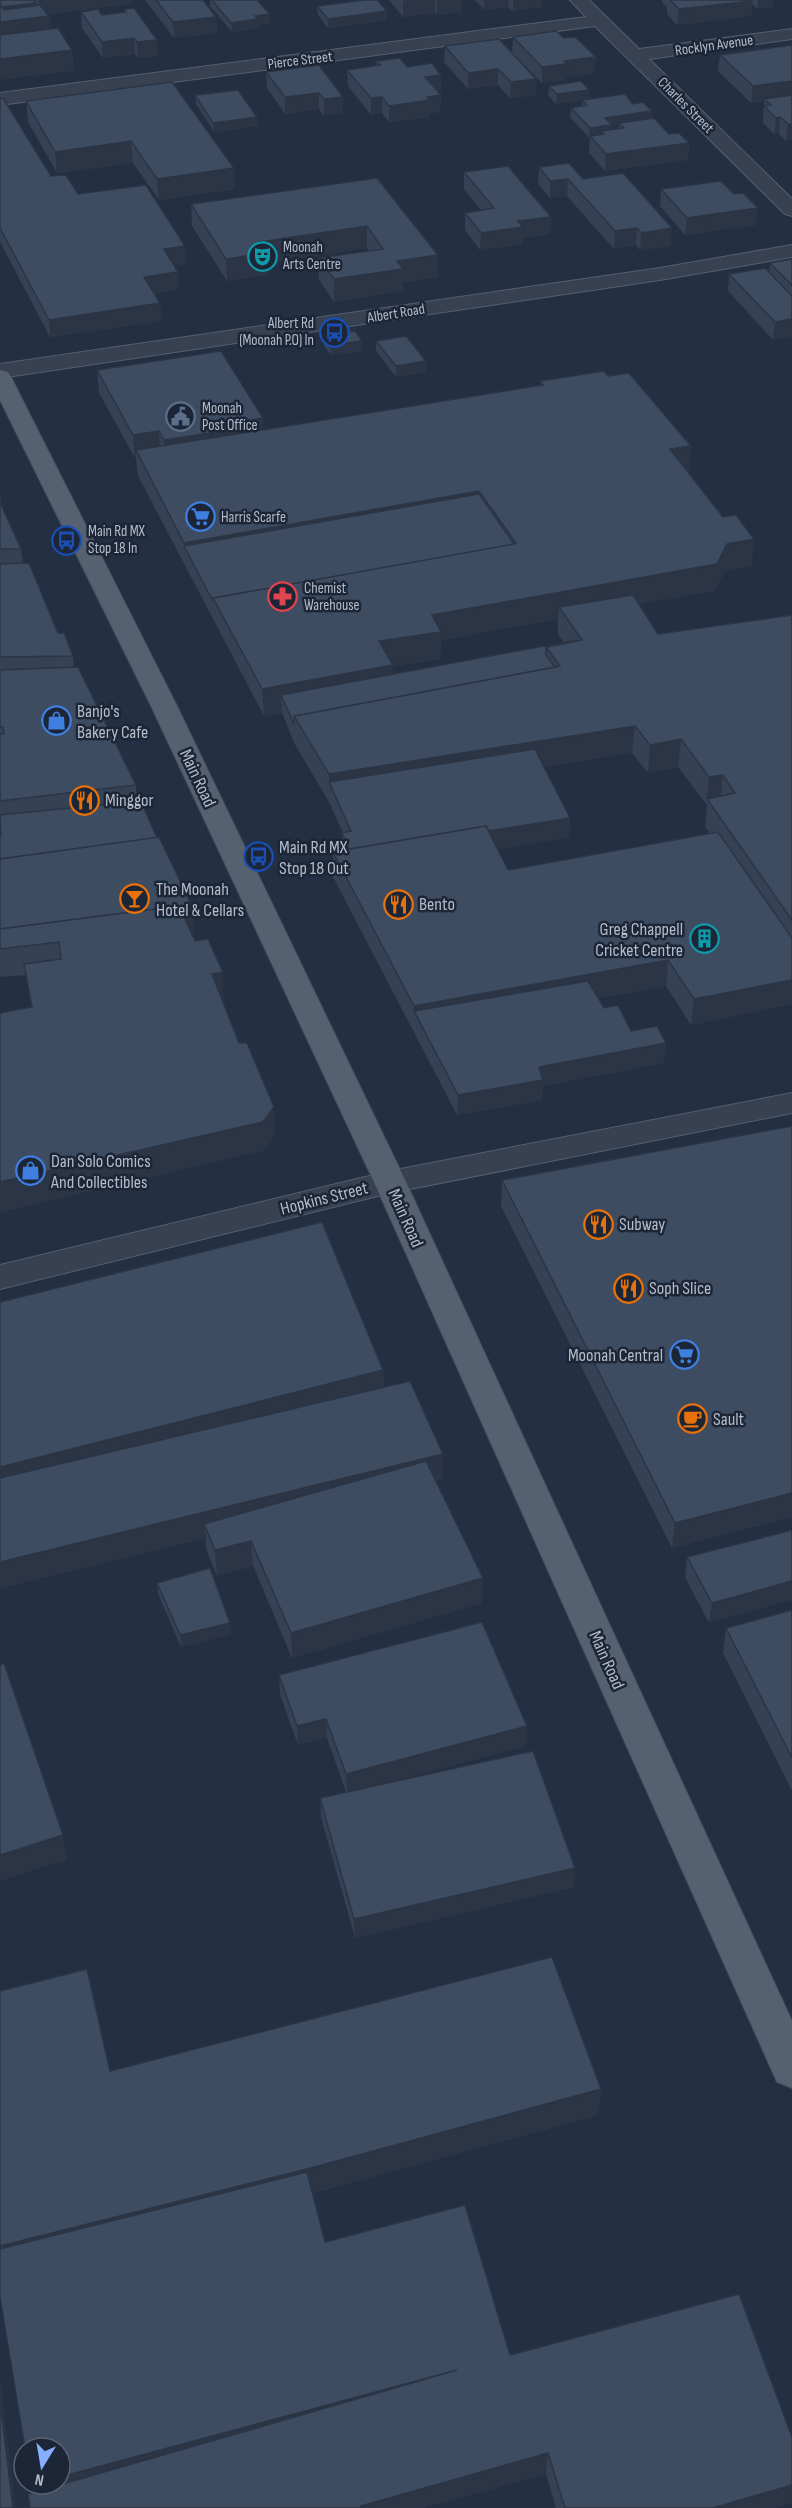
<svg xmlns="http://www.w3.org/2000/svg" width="792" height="2508" viewBox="0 0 792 2508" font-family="'Sofia Sans Condensed',sans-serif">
<rect width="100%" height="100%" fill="#232f42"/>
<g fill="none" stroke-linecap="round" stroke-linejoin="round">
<defs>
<g id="minor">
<path d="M 570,0 L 589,0 L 639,49 L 792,29 L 792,39 L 649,59 L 792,199 L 792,216 L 785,214 L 595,26 L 0,105 L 0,93 L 586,17 Z"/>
<path d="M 792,245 L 792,257 L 660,280 L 0,378 L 0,364 L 660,268 Z"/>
<path d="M 792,1093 L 792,1113 L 390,1193 L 0,1289 L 0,1265 L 390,1171 Z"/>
</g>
<path id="major" d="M 0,370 L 8,372 L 11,377 L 178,708 L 406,1182 L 792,2021 L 792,2088 L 777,2082 L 374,1182 L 152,708 L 0,400 Z"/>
</defs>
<use href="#minor" stroke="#555f6f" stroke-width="2"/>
<use href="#major" stroke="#414a5a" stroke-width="2"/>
<use href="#minor" fill="#374151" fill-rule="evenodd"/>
<use href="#major" fill="#556071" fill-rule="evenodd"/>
</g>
<g fill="#354154" fill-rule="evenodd">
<path d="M 0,0 L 131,0 L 131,4 L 48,14 L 49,16 L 51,29 L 72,50 L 74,71 Z"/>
<path d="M 145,0 L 203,0 L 216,17 L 217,33 L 174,38 Z"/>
<path d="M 210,0 L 257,0 L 270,23 L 258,25 L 258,28 L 232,32 L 210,6 Z"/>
<path d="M 389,0 L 462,0 L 462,12 L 437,15 L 435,13 L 403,17 Z"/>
<path d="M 475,0 L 542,0 L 542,7 L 513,11 L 508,7 L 484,10 Z"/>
<path d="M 662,0 L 774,0 L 773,7 L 757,9 L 752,4 L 751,16 L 677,25 L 667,14 L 667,8 L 662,2 Z"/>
<path d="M 317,6 L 387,11 L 387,20 L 328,28 L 318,15 Z"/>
<path d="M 124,9 L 157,40 L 158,56 L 138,58 L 135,54 L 103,58 L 82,28 L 81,12 L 102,15 L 124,12 Z"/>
<path d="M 513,37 L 595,73 L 566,77 L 566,80 L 542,83 L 522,63 L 536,95 L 510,98 L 498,85 L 468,89 L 444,62 L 445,46 L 512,53 Z"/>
<path d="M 792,45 L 792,140 L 786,141 L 779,134 L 774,134 L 763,123 L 764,101 L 751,103 L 718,71 L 720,55 Z"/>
<path d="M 376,61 L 407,67 L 441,91 L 437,92 L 441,95 L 440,112 L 430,113 L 430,117 L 389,122 L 382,113 L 371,115 L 348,86 L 347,70 L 376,66 Z"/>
<path d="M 319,65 L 343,113 L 324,116 L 319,109 L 285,114 L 267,88 L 266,72 Z"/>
<path d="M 172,82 L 235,189 L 159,200 L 133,163 L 57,173 L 28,122 L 26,101 Z"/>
<path d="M 549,86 L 589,99 L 633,104 L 652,111 L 652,118 L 669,134 L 689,143 L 688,160 L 605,171 L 589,153 L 590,137 L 589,138 L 570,117 L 571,108 L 582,106 L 582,100 L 556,104 L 548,95 ZM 619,125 L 618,128 L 612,129 L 612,126 Z"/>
<path d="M 195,95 L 257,117 L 258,126 L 214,132 L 196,104 Z"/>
<path d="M 0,98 L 51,176 L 186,264 L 174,265 L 178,272 L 179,289 L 154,293 L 160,303 L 162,321 L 50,337 L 0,242 Z"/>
<path d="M 539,167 L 583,179 L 671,246 L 640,250 L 636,245 L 614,249 L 567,196 L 550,198 L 538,184 Z"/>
<path d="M 464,172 L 551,217 L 550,234 L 523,238 L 522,244 L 480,250 L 465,230 L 465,213 L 481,210 L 464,189 Z"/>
<path d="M 377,178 L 438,277 L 403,282 L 403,291 L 334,302 L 319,280 L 318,258 L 368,251 L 367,248 L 267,263 L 267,275 L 227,281 L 192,226 L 191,204 Z"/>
<path d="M 661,189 L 756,225 L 685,235 L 660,206 Z"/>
<path d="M 792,259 L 792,337 L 773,340 L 728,291 L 729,274 L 769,273 L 770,263 Z"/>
<path d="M 324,336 L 362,351 L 331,355 L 324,346 Z"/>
<path d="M 376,341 L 426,372 L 396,377 L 376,351 Z"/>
<path d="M 97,370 L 263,430 L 540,386 L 540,381 L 608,376 L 691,446 L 688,472 L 752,566 L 725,571 L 714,591 L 639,604 L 658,634 L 792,615 L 792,1004 L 691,1025 L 666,986 L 599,998 L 604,1008 L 631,1031 L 666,1043 L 664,1063 L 543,1086 L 542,1100 L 457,1115 L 333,877 L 333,852 L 342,850 L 342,833 L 343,833 L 329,802 L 294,743 L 282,713 L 264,716 L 138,476 L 136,458 L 135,458 L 99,393 ZM 558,619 L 558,634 L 564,643 L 393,674 L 393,666 L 440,659 L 441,640 ZM 632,753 L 648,773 L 678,767 L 707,805 L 705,827 L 710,834 L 508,870 L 498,849 L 569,837 L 570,818 L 544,767 Z"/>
<path d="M 0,495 L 1,504 L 21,549 L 23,563 L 58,633 L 73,656 L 74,668 L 136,785 L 137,802 L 194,932 L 191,932 L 224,1001 L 222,1001 L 239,1043 L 274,1107 L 275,1135 L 265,1150 L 0,1212 L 0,1013 L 31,1007 L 26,975 L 0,977 Z"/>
<path d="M 792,1126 L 792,1517 L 672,1548 L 501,1206 L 502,1180 Z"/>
<path d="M 0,1302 L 383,1370 L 384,1388 L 443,1454 L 443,1479 L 435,1481 L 482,1603 L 292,1658 L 253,1566 L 217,1576 L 206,1549 L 206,1538 L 0,1588 Z"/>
<path d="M 792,1530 L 709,1623 L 685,1577 L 687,1557 Z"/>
<path d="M 157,1583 L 230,1623 L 231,1634 L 181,1647 L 158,1594 Z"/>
<path d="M 792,1610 L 792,1791 L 723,1653 L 726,1628 Z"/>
<path d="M 279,1675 L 526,1746 L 382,1784 L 574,1887 L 355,1938 L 321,1817 L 320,1798 L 346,1792 L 327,1738 L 298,1745 L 280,1695 Z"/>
<path d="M 110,2071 L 601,2089 L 598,2115 L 313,2193 L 325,2242 L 510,2355 L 792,2437 L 792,2503 L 776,2508 L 556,2508 L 546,2474 L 423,2508 L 30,2508 Z"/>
</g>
<g fill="#2b3545">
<path d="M 39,0 L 131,0 L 131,4 L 41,15 Z"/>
<path d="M 411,0 L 435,0 L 435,13 L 403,17 L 403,1 Z"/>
<path d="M 437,0 L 462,0 L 462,12 L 437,15 Z"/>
<path d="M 484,0 L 509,0 L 508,7 L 484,10 Z"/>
<path d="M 513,0 L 542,0 L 542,7 L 513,11 Z"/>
<path d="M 758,0 L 774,0 L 773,7 L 757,9 Z"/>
<path d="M 752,1 L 751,16 L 677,25 L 679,9 Z"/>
<path d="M 36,3 L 37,17 L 49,16 L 51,36 L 0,42 L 0,7 Z"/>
<path d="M 387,11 L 387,20 L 328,28 L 328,19 Z"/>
<path d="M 270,14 L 270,23 L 258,25 L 258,28 L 232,32 L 231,23 L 255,16 Z"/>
<path d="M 216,17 L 217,33 L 174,38 L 173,22 Z"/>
<path d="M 134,38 L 135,54 L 103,58 L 102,42 Z"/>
<path d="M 157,40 L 158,56 L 138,58 L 137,42 Z"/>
<path d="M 72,50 L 74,71 L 0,80 L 0,59 Z"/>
<path d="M 596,57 L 595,73 L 566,77 L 566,80 L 542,83 L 542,67 L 564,61 Z"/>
<path d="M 498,69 L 498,85 L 468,89 L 468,73 Z"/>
<path d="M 441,75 L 441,91 L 425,93 L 425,77 Z"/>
<path d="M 536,79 L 536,95 L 510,98 L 511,82 Z"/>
<path d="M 792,81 L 792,97 L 764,99 L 764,101 L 751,103 L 753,86 Z"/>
<path d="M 589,90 L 589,100 L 556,104 L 557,94 Z"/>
<path d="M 319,93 L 319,109 L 285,114 L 285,97 Z"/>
<path d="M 441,95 L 440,112 L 430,113 L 430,117 L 389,122 L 389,106 Z"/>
<path d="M 343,97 L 343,113 L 324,116 L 324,99 Z"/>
<path d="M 382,97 L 382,113 L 371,115 L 371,98 Z"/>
<path d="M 652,111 L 651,121 L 619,123 L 619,125 L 612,126 L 611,135 L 604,134 L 601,131 L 600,136 L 590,136 L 590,137 L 589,138 L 590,128 L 605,118 Z"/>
<path d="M 257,117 L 258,126 L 214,132 L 213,123 Z"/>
<path d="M 780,117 L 779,134 L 774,134 L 776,118 Z"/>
<path d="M 788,124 L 792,124 L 792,140 L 786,141 Z"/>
<path d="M 131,141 L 133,163 L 57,173 L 55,152 Z"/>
<path d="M 689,143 L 688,160 L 605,171 L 606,154 Z"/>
<path d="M 234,168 L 235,189 L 159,200 L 157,179 Z"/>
<path d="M 568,179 L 567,196 L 550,198 L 550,181 Z"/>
<path d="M 758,208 L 756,225 L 685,235 L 687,218 Z"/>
<path d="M 551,217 L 550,234 L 523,238 L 522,244 L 480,250 L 481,233 L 518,221 Z"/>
<path d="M 367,226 L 367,248 L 267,263 L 267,275 L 227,281 L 226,259 L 259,242 Z"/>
<path d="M 637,228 L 636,245 L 614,249 L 615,231 Z"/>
<path d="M 672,228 L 671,246 L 640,250 L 641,233 Z"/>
<path d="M 185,246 L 186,264 L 165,267 L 164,249 Z"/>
<path d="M 438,255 L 438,277 L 403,282 L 403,291 L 334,302 L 334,279 L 397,261 Z"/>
<path d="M 178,272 L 179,289 L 146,294 L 144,277 Z"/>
<path d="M 160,303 L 162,321 L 50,337 L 49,320 Z"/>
<path d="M 792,319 L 792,337 L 773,340 L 775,322 Z"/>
<path d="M 362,341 L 362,351 L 331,355 L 331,345 Z"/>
<path d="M 426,361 L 426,372 L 396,377 L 396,366 Z"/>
<path d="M 263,418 L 264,441 L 165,464 L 164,440 L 245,421 Z"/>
<path d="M 159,431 L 160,454 L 136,450 L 136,458 L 135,458 L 133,435 Z"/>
<path d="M 691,446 L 689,472 L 668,475 L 670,449 Z"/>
<path d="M 479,491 L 478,517 L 184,546 L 184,543 Z"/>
<path d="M 754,539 L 752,566 L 725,571 L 714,591 L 566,617 L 559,607 L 558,619 L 441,640 L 440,659 L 393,666 L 393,692 L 281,695 L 282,713 L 264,716 L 262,689 L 379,641 L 432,615 L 727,544 Z"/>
<path d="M 635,726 L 632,753 L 337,801 L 329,782 L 329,802 L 329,774 Z"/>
<path d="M 681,739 L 678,767 L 648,773 L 650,745 Z"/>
<path d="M 723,775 L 720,803 L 707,799 L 706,805 L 709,777 Z"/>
<path d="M 570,818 L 569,837 L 351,874 L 351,854 Z"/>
<path d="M 192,906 L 194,932 L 60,950 L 59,942 L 0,932 Z"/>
<path d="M 668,960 L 666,986 L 423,1030 L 414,1011 L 414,1006 Z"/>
<path d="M 223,972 L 224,1001 L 214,1002 L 212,974 Z"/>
<path d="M 792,980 L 792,1004 L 691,1025 L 694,999 Z"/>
<path d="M 666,1043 L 664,1063 L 543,1086 L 542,1100 L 457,1115 L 458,1095 L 539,1067 Z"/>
<path d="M 274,1107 L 275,1135 L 265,1150 L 0,1212 L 0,1182 Z"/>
<path d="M 383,1370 L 384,1396 L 0,1494 L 0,1467 Z"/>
<path d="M 443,1454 L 443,1479 L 210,1537 L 204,1524 L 206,1538 L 0,1588 L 0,1562 Z"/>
<path d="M 792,1493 L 792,1517 L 672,1548 L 675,1523 Z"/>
<path d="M 251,1541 L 253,1566 L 217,1576 L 215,1550 Z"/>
<path d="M 483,1578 L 482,1603 L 292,1658 L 291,1633 Z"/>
<path d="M 792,1581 L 792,1600 L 709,1623 L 712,1603 Z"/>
<path d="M 230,1623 L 231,1634 L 181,1647 L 180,1635 Z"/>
<path d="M 326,1719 L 327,1738 L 298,1745 L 297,1726 Z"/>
<path d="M 527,1726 L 526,1746 L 347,1794 L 346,1774 Z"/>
<path d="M 63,1835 L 67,1860 L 0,1881 L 0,1855 Z"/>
<path d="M 575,1868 L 574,1887 L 355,1938 L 354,1919 Z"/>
<path d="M 601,2089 L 598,2115 L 308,2194 L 0,2272 L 0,2246 Z"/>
<path d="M 457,2370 L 37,2504 L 31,2484 L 60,2484 L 60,2477 Z"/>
<path d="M 0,2378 L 16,2508 L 13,2508 L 0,2400 Z"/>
<path d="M 548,2453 L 546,2474 L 423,2508 L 361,2508 L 361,2506 Z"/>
<path d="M 792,2485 L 792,2503 L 776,2508 L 713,2508 Z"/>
</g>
<g fill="#3e4c62" stroke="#2b3545" stroke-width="1.5">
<path d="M 0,0 L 34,0 L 36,3 L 2,7 L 0,5 Z"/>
<path d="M 156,0 L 203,0 L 216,17 L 173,22 Z"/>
<path d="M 212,0 L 257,0 L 270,14 L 255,16 L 258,19 L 231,23 Z"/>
<path d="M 365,0 L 377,0 L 387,11 L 328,19 L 317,6 Z"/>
<path d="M 670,0 L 751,0 L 752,1 L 679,9 Z"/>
<path d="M 0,5 L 4,10 L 40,5 L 49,16 L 0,22 Z"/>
<path d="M 134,8 L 157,40 L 137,42 L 134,38 L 102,42 L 81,12 L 98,9 L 102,15 L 126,12 L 124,9 Z"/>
<path d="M 58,28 L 72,50 L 0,59 L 0,35 Z"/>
<path d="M 556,31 L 564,38 L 575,37 L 596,57 L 564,61 L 567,64 L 542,67 L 513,37 Z"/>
<path d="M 499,39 L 536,79 L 511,82 L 498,69 L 468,73 L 445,46 Z"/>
<path d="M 792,45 L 792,81 L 753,86 L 720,55 Z"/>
<path d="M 400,58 L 407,67 L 432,63 L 441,75 L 425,77 L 441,95 L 427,97 L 430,100 L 389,106 L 382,97 L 371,98 L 347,70 L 380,65 L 376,61 Z"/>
<path d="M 319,65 L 343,97 L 324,99 L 319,93 L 285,97 L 266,72 Z"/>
<path d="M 581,81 L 589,90 L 557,94 L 549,86 Z"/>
<path d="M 172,82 L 234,168 L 157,179 L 131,141 L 55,152 L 26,101 Z"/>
<path d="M 238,90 L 257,117 L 213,123 L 195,95 Z"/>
<path d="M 625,94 L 633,104 L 643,102 L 652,111 L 605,118 L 612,125 L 590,128 L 571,108 L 587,105 L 582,100 Z"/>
<path d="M 792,95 L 792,124 L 788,124 L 780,117 L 776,118 L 764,106 L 771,105 L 764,99 Z"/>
<path d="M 0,98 L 3,98 L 51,176 L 66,175 L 78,194 L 146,185 L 185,246 L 164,249 L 178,272 L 144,277 L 160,303 L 49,320 L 0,228 Z"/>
<path d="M 654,118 L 669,134 L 679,133 L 689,143 L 606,154 L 590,136 L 604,134 L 601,131 L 624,128 L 619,123 Z"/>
<path d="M 569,163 L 583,179 L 623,173 L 672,228 L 641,233 L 637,228 L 615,231 L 568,179 L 550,181 L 539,167 Z"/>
<path d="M 508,166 L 551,217 L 518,221 L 523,227 L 481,233 L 465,213 L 494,208 L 464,172 Z"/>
<path d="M 377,178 L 438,255 L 397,261 L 403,269 L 334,279 L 318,258 L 383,249 L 367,226 L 259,242 L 266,253 L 226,259 L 191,204 Z"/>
<path d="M 721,181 L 734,194 L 743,193 L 758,208 L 687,218 L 661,189 Z"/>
<path d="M 792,259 L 792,285 L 770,263 Z"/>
<path d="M 765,268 L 792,296 L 792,319 L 775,322 L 729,274 Z"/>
<path d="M 355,331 L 362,341 L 331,345 L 324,336 Z"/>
<path d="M 406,336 L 426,361 L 396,366 L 376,341 Z"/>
<path d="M 221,351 L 263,418 L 245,421 L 249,427 L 164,440 L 159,431 L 133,435 L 97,370 Z"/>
<path d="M 604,371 L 608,376 L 629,373 L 691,446 L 670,449 L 723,517 L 736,515 L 754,539 L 727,544 L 717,564 L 432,615 L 441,632 L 379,641 L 393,665 L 262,689 L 213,598 L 516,543 L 479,491 L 184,543 L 136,450 L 543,385 L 540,381 Z"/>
<path d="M 479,494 L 514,544 L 213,598 L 213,601 L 184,546 Z"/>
<path d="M 0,502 L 21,549 L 0,549 Z"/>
<path d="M 29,563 L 58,633 L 64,633 L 73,656 L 0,657 L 0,564 Z"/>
<path d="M 633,595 L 658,634 L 792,615 L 792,920 L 707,799 L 735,793 L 723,775 L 709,777 L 681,739 L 650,745 L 635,726 L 329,774 L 294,716 L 560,666 L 546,647 L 582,640 L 559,607 Z"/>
<path d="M 576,640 L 577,641 L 546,647 L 546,655 L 555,667 L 294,716 L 294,724 L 281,695 Z"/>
<path d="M 78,667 L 136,785 L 0,801 L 0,734 L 4,734 L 3,727 L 0,727 L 0,670 Z"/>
<path d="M 535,749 L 570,818 L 489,831 L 486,826 L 349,849 L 342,833 L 351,831 L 329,782 Z"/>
<path d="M 141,801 L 157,838 L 0,859 L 0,835 L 1,835 L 0,815 Z"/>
<path d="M 486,826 L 508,870 L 718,832 L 792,938 L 792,980 L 694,999 L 668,960 L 414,1006 L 333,852 Z"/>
<path d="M 159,837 L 192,906 L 181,908 L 179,906 L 0,929 L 0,859 Z"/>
<path d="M 179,906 L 195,941 L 208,939 L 223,972 L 212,974 L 239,1043 L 247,1043 L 274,1107 L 263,1122 L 0,1182 L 0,1013 L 32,1007 L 24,964 L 61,959 L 59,942 L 0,949 L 0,929 Z"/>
<path d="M 588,981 L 604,1008 L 618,1005 L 631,1031 L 657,1026 L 666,1043 L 539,1067 L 543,1080 L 458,1095 L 414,1011 Z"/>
<path d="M 792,1126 L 792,1493 L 675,1523 L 502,1180 Z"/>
<path d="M 322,1222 L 383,1370 L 0,1467 L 0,1302 Z"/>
<path d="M 410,1381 L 443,1454 L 0,1562 L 0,1478 Z"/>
<path d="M 426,1461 L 483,1578 L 291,1633 L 251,1541 L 215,1550 L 204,1524 Z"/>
<path d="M 792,1530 L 792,1581 L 712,1603 L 687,1557 Z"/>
<path d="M 210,1568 L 230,1623 L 180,1635 L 157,1583 Z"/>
<path d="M 792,1610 L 792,1758 L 726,1628 Z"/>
<path d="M 482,1622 L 527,1726 L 346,1774 L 326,1719 L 297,1726 L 279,1675 Z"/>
<path d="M 4,1663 L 63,1835 L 0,1855 L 0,1665 Z"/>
<path d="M 533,1751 L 575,1868 L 354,1919 L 320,1798 Z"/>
<path d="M 552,1957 L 601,2089 L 307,2169 L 0,2246 L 0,1991 L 87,1969 L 110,2071 Z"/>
<path d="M 307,2172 L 325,2242 L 465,2205 L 510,2355 L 739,2294 L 792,2437 L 792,2485 L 713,2508 L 565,2508 L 548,2453 L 361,2506 L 362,2508 L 30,2508 L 28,2494 L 457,2370 L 60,2477 L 60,2448 L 25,2448 L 0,2297 L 0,2249 Z"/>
<path d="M 0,2400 L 13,2508 L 0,2508 Z"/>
</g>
<defs>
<symbol id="theatre-ring" viewBox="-11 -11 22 22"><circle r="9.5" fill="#1c2636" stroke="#0f9aa8" stroke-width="1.5"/><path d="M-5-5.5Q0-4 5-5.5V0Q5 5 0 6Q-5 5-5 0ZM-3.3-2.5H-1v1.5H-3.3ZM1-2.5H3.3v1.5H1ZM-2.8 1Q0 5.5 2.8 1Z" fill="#0f9aa8"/></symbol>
<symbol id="bus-ring" viewBox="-11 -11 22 22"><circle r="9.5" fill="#1c2636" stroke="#1a4fb4" stroke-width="1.5"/><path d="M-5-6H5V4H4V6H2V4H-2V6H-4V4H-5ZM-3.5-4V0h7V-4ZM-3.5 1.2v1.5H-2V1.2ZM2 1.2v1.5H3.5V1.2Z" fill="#1a4fb4"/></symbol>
<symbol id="civic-ring" viewBox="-11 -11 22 22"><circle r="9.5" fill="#1c2636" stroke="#5c6f8a" stroke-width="1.5"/><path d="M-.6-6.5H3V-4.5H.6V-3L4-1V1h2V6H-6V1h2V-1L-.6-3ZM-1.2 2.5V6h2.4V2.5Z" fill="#5c6f8a"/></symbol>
<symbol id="supermarket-ring" viewBox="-11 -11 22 22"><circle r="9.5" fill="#1c2636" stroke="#3f7fe0" stroke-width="1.5"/><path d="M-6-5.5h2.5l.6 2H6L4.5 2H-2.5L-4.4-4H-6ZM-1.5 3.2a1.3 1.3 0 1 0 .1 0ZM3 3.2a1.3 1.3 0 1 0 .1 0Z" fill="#3f7fe0"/></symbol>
<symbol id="pharmacy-ring" viewBox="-11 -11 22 22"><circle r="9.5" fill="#1c2636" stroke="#e0444e" stroke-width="1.5"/><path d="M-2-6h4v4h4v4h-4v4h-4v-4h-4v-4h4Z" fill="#e0444e"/></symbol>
<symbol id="shop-ring" viewBox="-11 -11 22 22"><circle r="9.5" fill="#1c2636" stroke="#3f7fe0" stroke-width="1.5"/><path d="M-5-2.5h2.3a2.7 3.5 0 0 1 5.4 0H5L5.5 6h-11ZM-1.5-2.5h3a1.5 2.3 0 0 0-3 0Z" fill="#3f7fe0"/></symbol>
<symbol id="restaurant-ring" viewBox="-11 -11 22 22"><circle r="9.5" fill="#1c2636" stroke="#e8710a" stroke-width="1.5"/><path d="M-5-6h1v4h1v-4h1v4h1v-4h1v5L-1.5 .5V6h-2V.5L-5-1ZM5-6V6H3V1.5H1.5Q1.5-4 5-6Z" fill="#e8710a"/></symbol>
<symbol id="bar-ring" viewBox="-11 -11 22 22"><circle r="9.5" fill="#1c2636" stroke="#e8710a" stroke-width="1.5"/><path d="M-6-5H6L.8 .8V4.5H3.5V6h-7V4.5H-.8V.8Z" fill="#e8710a"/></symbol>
<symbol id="building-ring" viewBox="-11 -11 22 22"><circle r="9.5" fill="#1c2636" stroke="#0f9aa8" stroke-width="1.5"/><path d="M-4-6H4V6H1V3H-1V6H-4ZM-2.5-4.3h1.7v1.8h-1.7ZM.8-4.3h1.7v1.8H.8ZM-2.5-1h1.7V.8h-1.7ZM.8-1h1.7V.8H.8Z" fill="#0f9aa8"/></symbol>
<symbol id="cafe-ring" viewBox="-11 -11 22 22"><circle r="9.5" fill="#1c2636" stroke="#e8710a" stroke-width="1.5"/><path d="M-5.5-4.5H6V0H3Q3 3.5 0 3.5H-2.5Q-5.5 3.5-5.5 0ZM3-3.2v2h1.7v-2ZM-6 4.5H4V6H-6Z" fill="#e8710a"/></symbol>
</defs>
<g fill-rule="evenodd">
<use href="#theatre-ring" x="246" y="240" width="33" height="33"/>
<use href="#bus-ring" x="318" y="316" width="33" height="33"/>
<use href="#civic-ring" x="164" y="400" width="33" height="33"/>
<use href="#supermarket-ring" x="184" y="500" width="33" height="33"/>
<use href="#bus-ring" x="50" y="524" width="33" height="33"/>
<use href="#pharmacy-ring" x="266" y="580" width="33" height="33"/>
<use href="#shop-ring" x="40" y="704" width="33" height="33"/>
<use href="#restaurant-ring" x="68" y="784" width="33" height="33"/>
<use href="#bus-ring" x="242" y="840" width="33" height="33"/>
<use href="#bar-ring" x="118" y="882" width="33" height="33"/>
<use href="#restaurant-ring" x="382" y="888" width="33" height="33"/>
<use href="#building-ring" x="688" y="922" width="33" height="33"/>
<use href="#shop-ring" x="14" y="1154" width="33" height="33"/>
<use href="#restaurant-ring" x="582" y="1208" width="33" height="33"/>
<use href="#restaurant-ring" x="612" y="1272" width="33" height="33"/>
<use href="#supermarket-ring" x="668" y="1338" width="33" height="33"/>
<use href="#cafe-ring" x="676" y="1402" width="33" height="33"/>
</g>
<g text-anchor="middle" stroke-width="5" stroke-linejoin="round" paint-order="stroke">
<g font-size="15" fill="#b4bccc" stroke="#1c2636">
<text transform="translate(714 45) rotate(-8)" y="5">Rocklyn Avenue</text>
<text transform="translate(300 60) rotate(-7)" y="5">Pierce Street</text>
<text transform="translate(686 105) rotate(45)" y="5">Charles Street</text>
<text transform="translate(396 313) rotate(-9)" y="5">Albert Road</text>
</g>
<g font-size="15" fill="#b4bccc" stroke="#1c2636" text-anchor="start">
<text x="283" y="252">Moonah<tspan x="283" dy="17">Arts Centre</tspan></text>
<text x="314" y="328" text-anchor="end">Albert Rd<tspan x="314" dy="17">(Moonah P.O) In</tspan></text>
<text x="202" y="413">Moonah<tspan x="202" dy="17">Post Office</tspan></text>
<text x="221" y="522">Harris Scarfe</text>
<text x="88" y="536">Main Rd MX<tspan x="88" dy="17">Stop 18 In</tspan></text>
<text x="304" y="593">Chemist<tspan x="304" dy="17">Warehouse</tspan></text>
</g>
<g font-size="18" fill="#b4bccc" stroke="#1c2636" text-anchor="start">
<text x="77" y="717">Banjo's<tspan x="77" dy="21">Bakery Cafe</tspan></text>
<text x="105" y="806">Minggor</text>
<text x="279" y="853">Main Rd MX<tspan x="279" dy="21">Stop 18 Out</tspan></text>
<text x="156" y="895">The Moonah<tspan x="156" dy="21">Hotel &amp; Cellars</tspan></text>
<text x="419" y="910">Bento</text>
<text x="683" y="935" text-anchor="end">Greg Chappell<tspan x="683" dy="21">Cricket Centre</tspan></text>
<text x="51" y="1167">Dan Solo Comics<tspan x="51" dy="21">And Collectibles</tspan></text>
<text x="619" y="1230">Subway</text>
<text x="649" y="1294">Soph Slice</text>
<text x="663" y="1361" text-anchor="end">Moonah Central</text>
<text x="713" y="1425">Sault</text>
</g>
<g font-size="18" fill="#b4bccc" stroke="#1c2636">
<text transform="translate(198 778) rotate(65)" y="6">Main Road</text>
<text transform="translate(324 1198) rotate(-14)" y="6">Hopkins Street</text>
<text transform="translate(406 1218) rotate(66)" y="6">Main Road</text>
<text transform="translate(607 1660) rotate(66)" y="6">Main Road</text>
</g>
</g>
<g transform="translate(42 2466) rotate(191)"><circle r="28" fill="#1c2636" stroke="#596272" stroke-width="1.5"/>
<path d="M0-4.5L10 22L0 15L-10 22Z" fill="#86b0ff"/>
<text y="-9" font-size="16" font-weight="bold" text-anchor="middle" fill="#b4bccc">N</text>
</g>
</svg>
